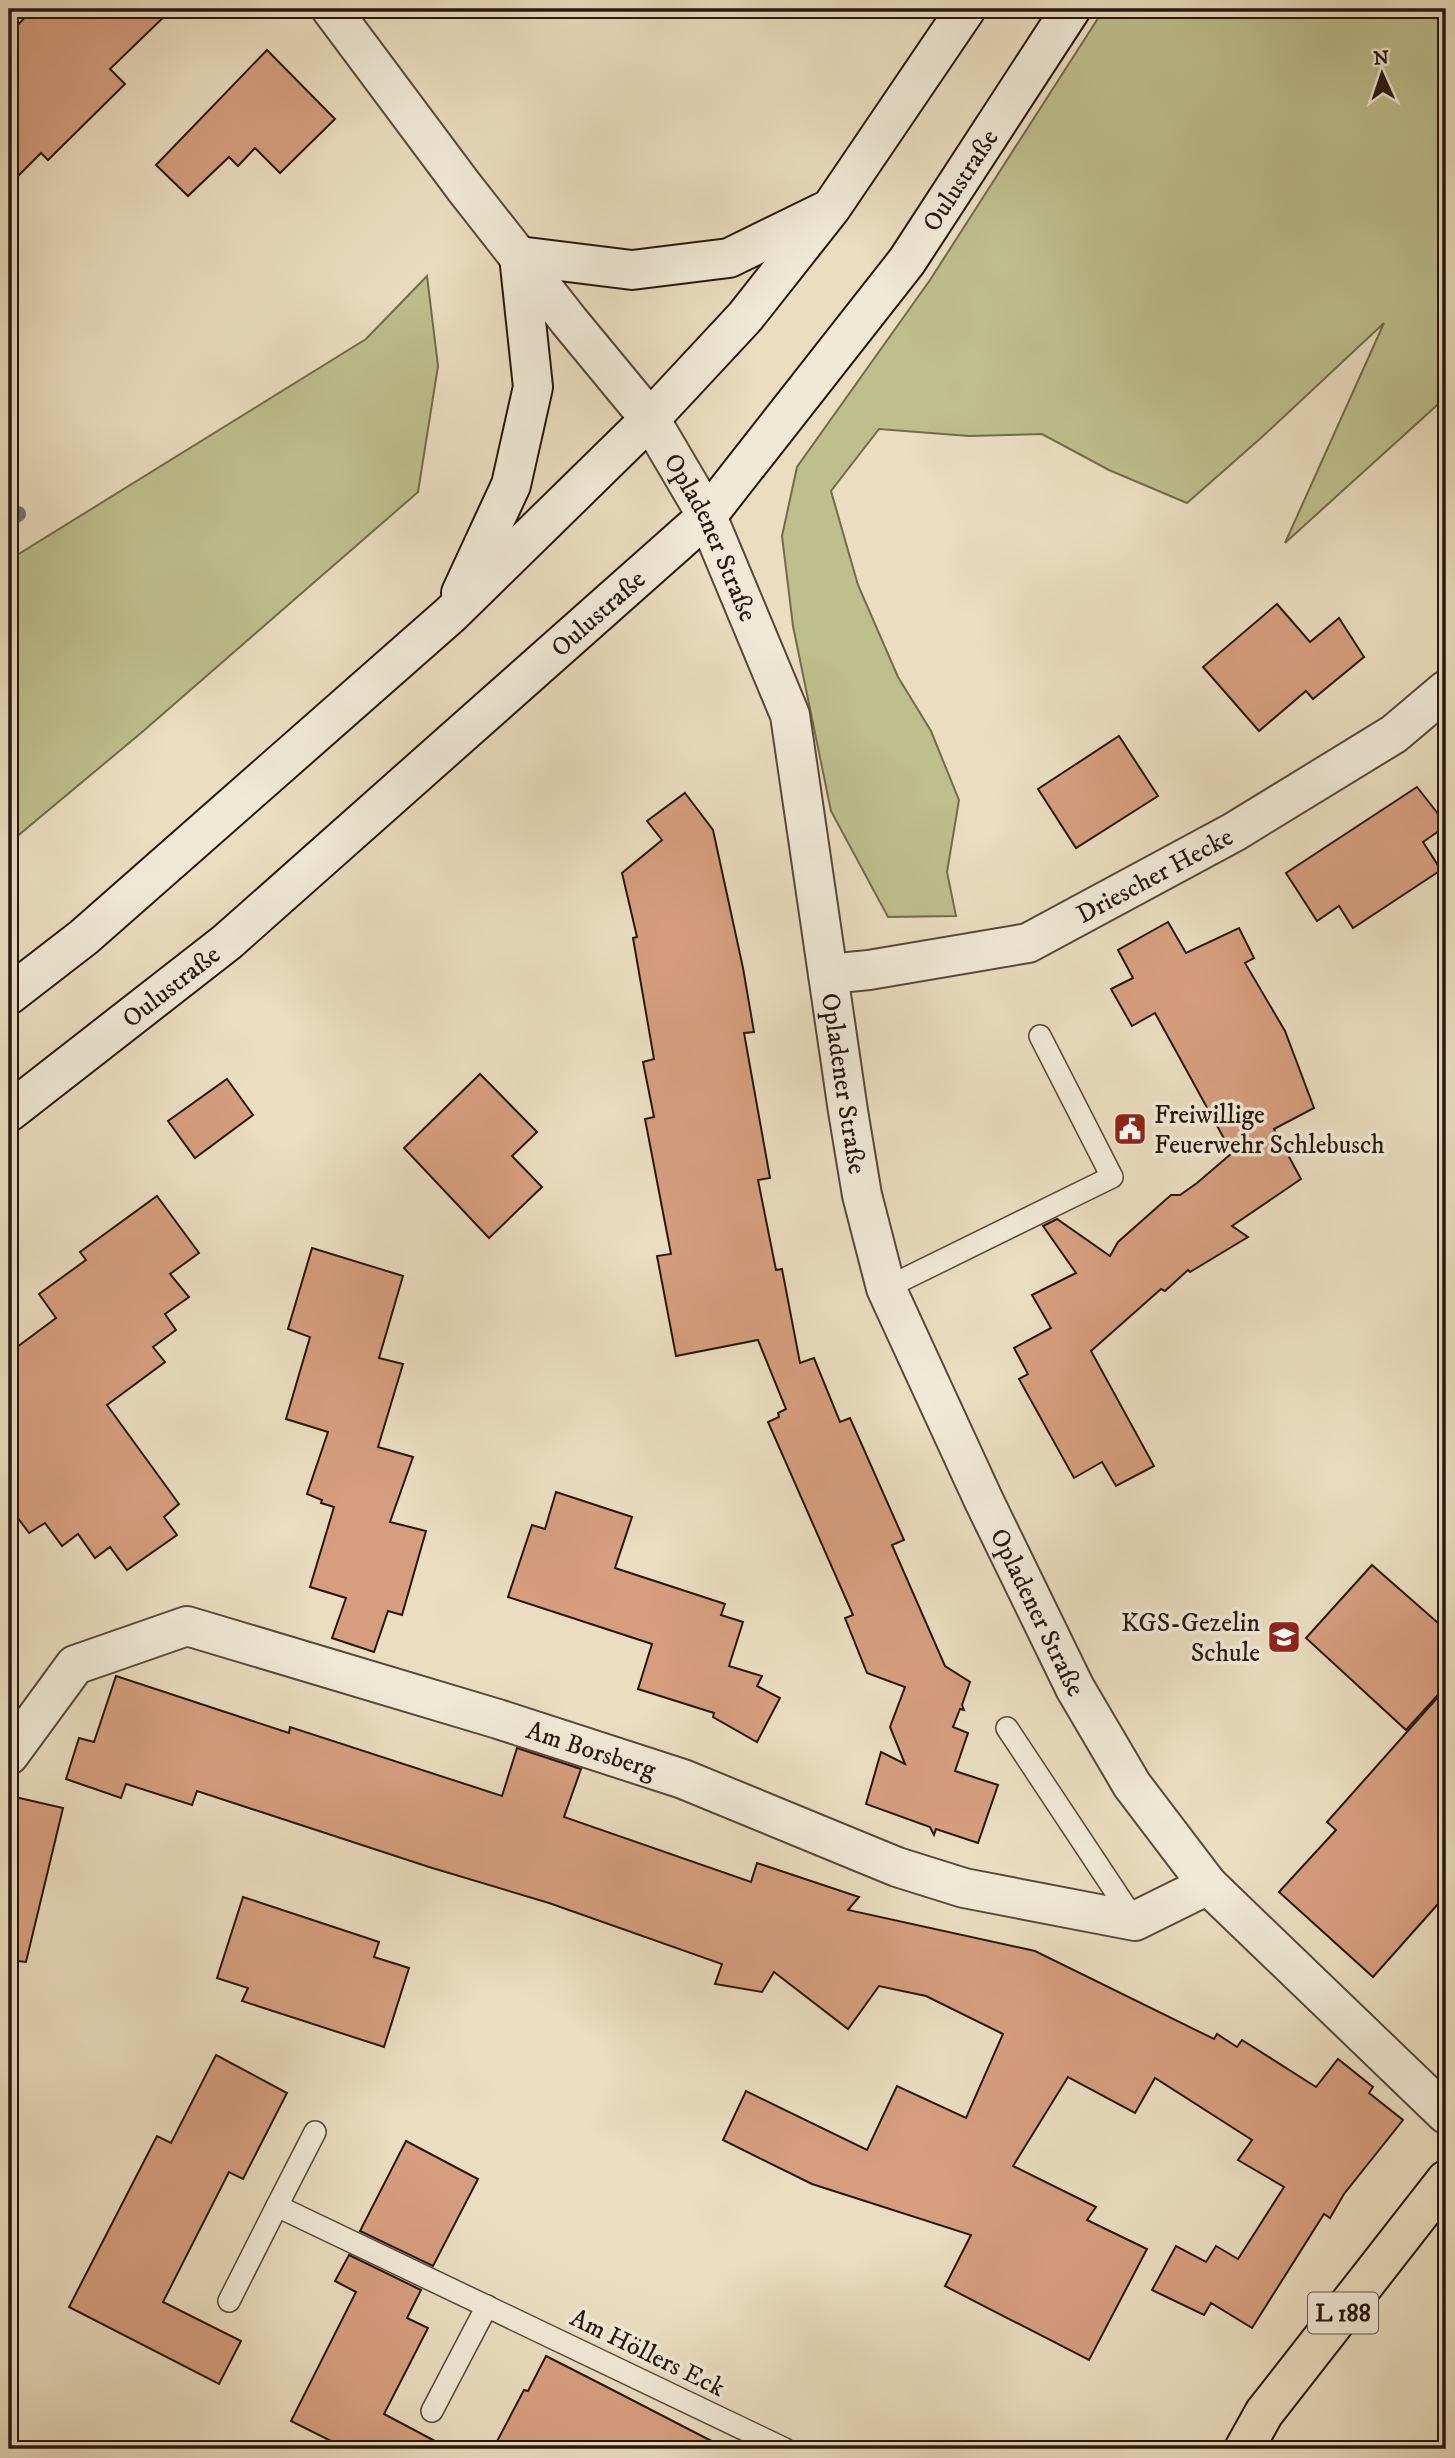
<svg xmlns="http://www.w3.org/2000/svg" width="1455" height="2458" viewBox="0 0 1455 2458" font-family="'IM FELL DW Pica',serif">
<rect width="100%" height="100%" fill="#eaddc0"/>
<filter id="stains"><feTurbulence type="fractalNoise" baseFrequency=".00286" numOctaves="4"/><feColorMatrix values="0 0 0 0 .2 0 0 0 0 .09 0 0 0 0 .02 0 0 0 .5 -.17"/></filter>
<radialGradient id="worn" r=".72"><stop offset=".6" stop-color="#630" stop-opacity="0"/><stop offset="1" stop-color="#630" stop-opacity=".3"/></radialGradient>
<g fill="#bfbe8d" stroke="#746a4e" stroke-width="2">
<path d="M 1104,9 L 1446,9 L 1446,397 L 1285,543 L 1384,323 L 1262,437 L 1187,503 L 1109,470 L 1042,434 L 969,436 L 879,429 L 831,491 L 858,585 L 898,677 L 931,731 L 959,800 L 947,872 L 956,916 L 888,917 L 831,811 L 793,626 L 782,536 L 797,467 L 930,280 Z"/>
<path d="M 427,276 L 438,366 L 418,492 L 141,733 L 9,843 L 9,560 L 366,339 Z"/>
</g>
<g fill="none" stroke-linecap="round" stroke-linejoin="round">
<path stroke="#6e7878" stroke-width="16" d="M 9,519 L 18,514"/>
</g>
<g fill="#d69e7f" stroke="#28170f" stroke-width="2">
<path d="M 33,9 L 172,9 L 110,69 L 125,84 L 48,160 L 41,153 L 9,185 L 9,34 Z"/>
<path d="M 267,50 L 335,119 L 280,173 L 255,148 L 238,166 L 229,157 L 188,196 L 156,165 Z"/>
<path d="M 1277,604 L 1310,642 L 1339,618 L 1364,657 L 1313,699 L 1306,691 L 1259,731 L 1203,667 Z"/>
<path d="M 1119,736 L 1158,796 L 1076,848 L 1038,789 Z"/>
<path d="M 1417,787 L 1446,824 L 1446,826 L 1423,842 L 1441,870 L 1353,928 L 1339,906 L 1317,921 L 1286,873 Z"/>
<path d="M 685,793 L 713,830 L 743,968 L 754,1032 L 744,1033 L 770,1178 L 758,1180 L 776,1270 L 782,1269 L 800,1363 L 814,1358 L 840,1422 L 850,1418 L 904,1540 L 892,1545 L 945,1666 L 970,1682 L 962,1705 L 964,1710 L 960,1709 L 953,1727 L 968,1733 L 955,1771 L 998,1785 L 978,1843 L 936,1829 L 934,1835 L 930,1827 L 866,1804 L 881,1752 L 905,1764 L 890,1727 L 905,1687 L 867,1673 L 845,1618 L 853,1615 L 768,1422 L 779,1417 L 778,1413 L 786,1409 L 758,1340 L 676,1356 L 657,1256 L 671,1254 L 645,1119 L 654,1117 L 643,1062 L 654,1059 L 633,938 L 637,937 L 622,873 L 662,840 L 647,821 Z"/>
<path d="M 1168,922 L 1186,953 L 1239,928 L 1254,958 L 1245,963 L 1285,1031 L 1314,1108 L 1274,1129 L 1301,1179 L 1232,1226 L 1248,1237 L 1190,1272 L 1188,1270 L 1165,1291 L 1161,1289 L 1091,1351 L 1154,1466 L 1116,1486 L 1102,1462 L 1074,1478 L 1019,1379 L 1028,1374 L 1014,1348 L 1051,1328 L 1032,1295 L 1076,1273 L 1043,1226 L 1057,1219 L 1110,1256 L 1118,1242 L 1171,1195 L 1180,1195 L 1197,1183 L 1232,1153 L 1155,1013 L 1132,1026 L 1111,989 L 1133,978 L 1118,950 Z"/>
<path d="M 480,1074 L 537,1132 L 512,1156 L 542,1187 L 489,1238 L 404,1148 Z"/>
<path d="M 227,1079 L 253,1115 L 195,1158 L 168,1121 Z"/>
<path d="M 157,1196 L 199,1253 L 170,1274 L 189,1297 L 165,1314 L 176,1330 L 153,1347 L 165,1362 L 107,1405 L 179,1504 L 164,1517 L 177,1535 L 127,1570 L 110,1547 L 95,1558 L 78,1534 L 62,1546 L 45,1523 L 29,1533 L 9,1506 L 9,1353 L 56,1318 L 39,1294 L 86,1260 L 80,1252 Z"/>
<path d="M 312,1248 L 403,1276 L 379,1358 L 403,1364 L 378,1447 L 413,1457 L 390,1522 L 426,1531 L 402,1615 L 388,1611 L 374,1652 L 332,1638 L 346,1598 L 310,1587 L 334,1507 L 321,1503 L 322,1500 L 307,1494 L 328,1432 L 286,1419 L 310,1337 L 288,1329 Z"/>
<path d="M 556,1492 L 632,1517 L 615,1568 L 725,1604 L 721,1615 L 743,1622 L 729,1666 L 762,1676 L 757,1686 L 780,1698 L 757,1742 L 713,1717 L 714,1713 L 638,1689 L 652,1644 L 508,1597 L 532,1525 L 545,1529 Z"/>
<path d="M 1372,1565 L 1446,1630 L 1446,1686 L 1406,1730 L 1306,1638 Z"/>
<path d="M 116,1676 L 289,1733 L 290,1727 L 502,1796 L 517,1748 L 581,1769 L 564,1817 L 751,1882 L 757,1863 L 859,1897 L 848,1910 L 1035,1951 L 1214,2039 L 1217,2034 L 1237,2047 L 1242,2040 L 1316,2087 L 1338,2059 L 1373,2087 L 1369,2093 L 1403,2120 L 1344,2194 L 1330,2218 L 1324,2214 L 1252,2328 L 1211,2303 L 1204,2315 L 1152,2290 L 1176,2246 L 1206,2262 L 1216,2246 L 1238,2259 L 1284,2187 L 1238,2160 L 1252,2140 L 1155,2078 L 1135,2113 L 1068,2077 L 1013,2166 L 1096,2207 L 1087,2220 L 1147,2249 L 1089,2360 L 945,2286 L 971,2235 L 812,2184 L 723,2140 L 746,2091 L 867,2150 L 897,2086 L 966,2118 L 1003,2034 L 926,1996 L 879,1986 L 848,2029 L 774,1972 L 762,1992 L 715,1984 L 722,1964 L 549,1903 L 429,1867 L 197,1791 L 192,1805 L 126,1784 L 121,1798 L 66,1779 L 79,1738 L 94,1742 Z"/>
<path d="M 1446,1688 L 1446,1895 L 1373,1977 L 1279,1892 L 1336,1830 L 1327,1822 Z"/>
<path d="M 15,1797 L 63,1808 L 26,1962 L 9,1960 L 9,1823 Z"/>
<path d="M 243,1897 L 379,1942 L 374,1957 L 409,1968 L 384,2047 L 242,2001 L 248,1988 L 217,1978 Z"/>
<path d="M 216,2055 L 287,2093 L 243,2179 L 229,2172 L 163,2302 L 241,2341 L 219,2384 L 69,2307 L 157,2136 L 171,2143 Z"/>
<path d="M 406,2141 L 478,2179 L 433,2266 L 360,2231 Z"/>
<path d="M 349,2255 L 421,2290 L 407,2318 L 428,2328 L 384,2414 L 450,2449 L 347,2449 L 291,2421 L 356,2292 L 335,2281 Z"/>
<path d="M 546,2356 L 603,2385 L 727,2449 L 493,2449 L 524,2390 L 528,2391 Z"/>
</g>
<g fill="none" stroke-linecap="round" stroke-linejoin="round">
<defs>
<g id="service">
<path d="M 886,1288 L 1112,1177 L 1040,1036"/>
<path d="M 1007,1728 L 1135,1921"/>
<path d="M 277,2206 L 315,2132"/>
<path d="M 229,2301 L 277,2206 L 785,2449"/>
<path d="M 432,2411 L 487,2306"/>
</g>
<g id="minor">
<path id="s1" d="M 331,9 L 464,187 L 569,321 L 650,419 L 707,516 L 790,715 L 848,1111 L 862,1195 L 886,1288 L 984,1501 L 1075,1688 L 1132,1785 L 1208,1885 L 1446,2114"/>
<path id="s2" d="M 828,974 L 869,970 L 1028,943 L 1234,832 L 1394,734 L 1446,690"/>
<path id="s3" d="M 9,1755 L 75,1665 L 187,1626 L 498,1719 L 683,1779 L 897,1867 L 964,1888 L 1135,1921 L 1208,1885"/>
</g>
<g id="secondary">
<path d="M 461,593 L 511,485 L 533,387 L 519,256 L 632,270 L 729,258 L 823,212"/>
<path d="M 9,995 L 84,937 L 451,614 L 650,419 L 745,317 L 831,208 L 966,9"/>
<path id="s4" d="M 9,1112 L 227,942 L 707,516 L 907,261 L 1071,9"/>
</g>
<path id="primary" d="M 1244,2449 L 1264,2413 L 1446,2180"/>
</defs>
<use href="#service" stroke="#58483b" stroke-width="24"/>
<use href="#minor" stroke="#58483b" stroke-width="42"/>
<use href="#secondary" stroke="#28170f" stroke-width="42"/>
<use href="#primary" stroke="#28170f" stroke-width="42"/>
<use href="#service" stroke="#f1e9d6" stroke-width="21"/>
<use href="#minor" stroke="#f1e9d6" stroke-width="38"/>
<use href="#secondary" stroke="#f1e9d6" stroke-width="38"/>
<use href="#primary" stroke="#eaddc0" stroke-width="38"/>
</g>
<defs>
<symbol id="civic-square" viewBox="-11 -11 22 22"><rect x="-9" y="-9" width="18" height="18" rx="4" fill="#8f2418" stroke="#f1e9d6"/><path d="M-.6-6.5H3V-4.5H.6V-3L4-1V1h2V6H-6V1h2V-1L-.6-3ZM-1.2 2.5V6h2.4V2.5Z" fill="#fff"/></symbol>
<symbol id="school-square" viewBox="-11 -11 22 22"><rect x="-9" y="-9" width="18" height="18" rx="4" fill="#8f2418" stroke="#f1e9d6"/><path d="M0-5L7-2L0 1L-7-2ZM-4 1L0 2.5L4 1V4Q0 6-4 4Z" fill="#fff"/></symbol>
</defs>
<g fill-rule="evenodd">
<use href="#civic-square" x="1111" y="1110" width="38" height="38"/>
<use href="#school-square" x="1265" y="1618" width="38" height="38"/>
</g>
<g text-anchor="middle" stroke-width="7" stroke-linejoin="round" paint-order="stroke">
<rect fill="#f1e9d6" stroke="#64564b" stroke-width="2" x="1308" y="2292.5" width="70" height="41" rx="5"/>
<g font-size="24" font-weight="bold" fill="#28170f">
<text x="1343" y="2321">L 188</text>
</g>
<g font-size="26" fill="#28170f" stroke="#f1e9d6">
<text dy="9" stroke="none"><textPath href="#s4" startOffset="1339">Oulustraße</textPath></text>
<text dy="9" stroke="none"><textPath href="#s1" startOffset="653">Opladener Straße</textPath></text>
<text dy="9" stroke="none"><textPath href="#s4" startOffset="772">Oulustraße</textPath></text>
<text dy="9" stroke="none"><textPath href="#s2" startOffset="346">Driescher Hecke</textPath></text>
<text dy="9" stroke="none"><textPath href="#s4" startOffset="205">Oulustraße</textPath></text>
<text dy="9" stroke="none"><textPath href="#s1" startOffset="1220">Opladener Straße</textPath></text>
<text dy="9" stroke="none"><textPath href="#s1" startOffset="1787">Opladener Straße</textPath></text>
<text dy="9" stroke="none"><textPath href="#s3" startOffset="653">Am Borsberg</textPath></text>
<text transform="translate(648 2352) rotate(26)" y="9">Am Höllers Eck</text>
</g>
<g font-size="26" fill="#28170f" stroke="#f1e9d6" text-anchor="start">
<text x="1154" y="1123">Freiwillige<tspan x="1154" dy="30">Feuerwehr Schlebusch</tspan></text>
<text x="1260" y="1631" text-anchor="end">KGS-Gezelin<tspan x="1260" dy="30">Schule</tspan></text>
</g>
</g>
<rect width="1455" height="2458" fill="none" stroke="#eaddc0" stroke-width="35"/>
<rect x="10" y="10" width="1434" height="2437" fill="none" stroke="#28170f" stroke-width="3.5"/>
<rect x="18" y="18" width="1420" height="2423" fill="none" stroke="#28170f" stroke-width="2"/>
<g transform="translate(1382 74) rotate(357)" stroke="#f1e9d6" stroke-width="5" paint-order="stroke">
<path d="M0-5L12 26L0 18L-12 26Z" fill="#28170f"/>
<text y="-10" font-size="19" font-weight="bold" text-anchor="middle" fill="#28170f">N</text>
</g>
<rect width="100%" height="100%" filter="url(#stains)"/>
<rect width="100%" height="100%" fill="url(#worn)"/>
</svg>
